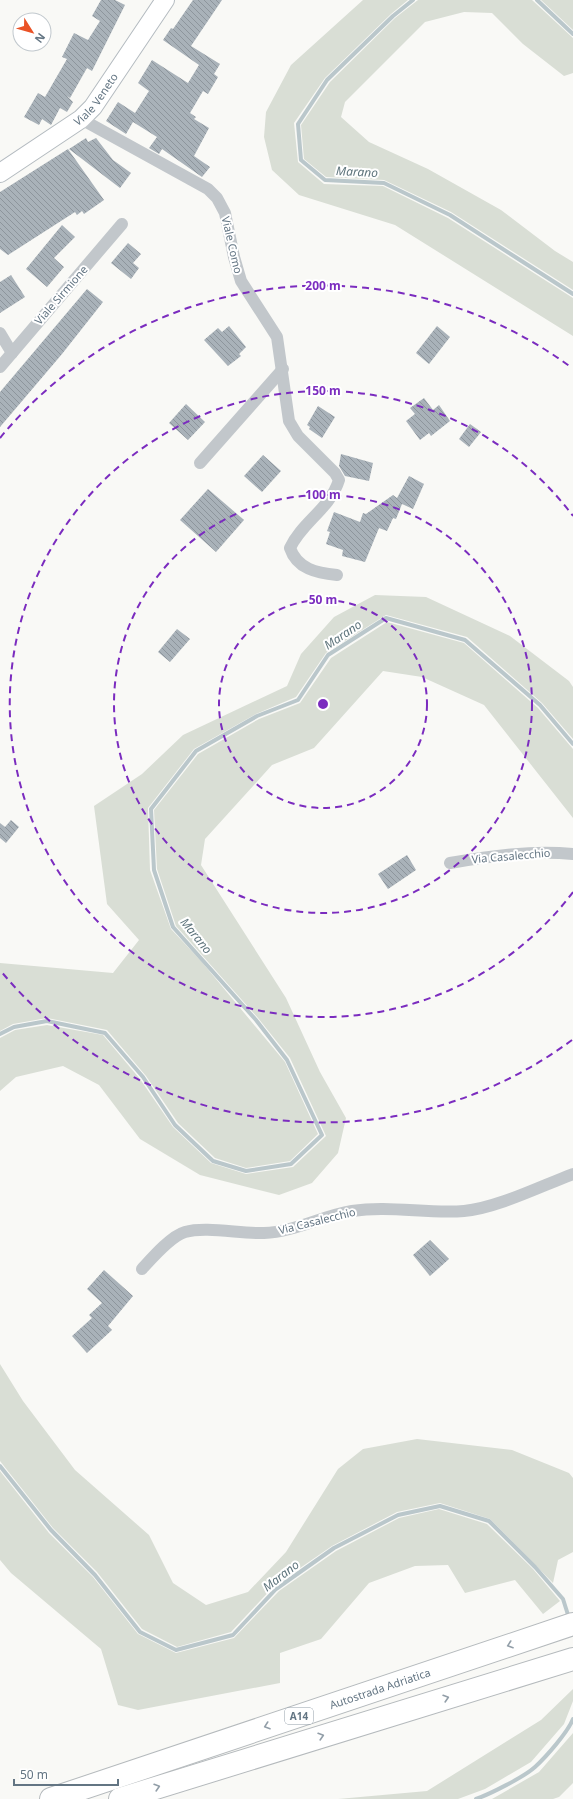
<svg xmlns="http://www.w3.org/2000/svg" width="573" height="1799" viewBox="0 0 573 1799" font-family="'Noto Sans',sans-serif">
<defs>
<pattern id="building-back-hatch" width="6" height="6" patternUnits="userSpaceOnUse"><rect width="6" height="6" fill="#a9b2b9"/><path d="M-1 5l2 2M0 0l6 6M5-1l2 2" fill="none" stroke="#8d959c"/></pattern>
</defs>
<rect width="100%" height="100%" fill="#f9f9f6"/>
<g fill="#d9ded5">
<path d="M 363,0 L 408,0 L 391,14 L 325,78 L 294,123 L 298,162 L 324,184 L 383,186 L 448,218 L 573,298 L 573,336 L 395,225 L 299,195 L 272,170 L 264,137 L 266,112 L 291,65 Z"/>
<path d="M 418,0 L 532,0 L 573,38 L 573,73 L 564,76 L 523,44 L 492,13 L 464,12 L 425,22 L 345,102 L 341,117 L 369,142 L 428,169 L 501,210 L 555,251 L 573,262 L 573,290 L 451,212 L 384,180 L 326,177 L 304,159 L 301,125 L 330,82 L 395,18 Z"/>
<path d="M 541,0 L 573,0 L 573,30 Z"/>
<path d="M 375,595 L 426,597 L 510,636 L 569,681 L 573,687 L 573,739 L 542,703 L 467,637 L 386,615 L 326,653 L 296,697 L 256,714 L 194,749 L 148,808 L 150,870 L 171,929 L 201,961 L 285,1062 L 318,1134 L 290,1161 L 246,1168 L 215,1158 L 178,1123 L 146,1076 L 107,1030 L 47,1018 L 13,1024 L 0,1031 L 0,963 L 113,973 L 139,940 L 107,904 L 94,806 L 142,774 L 183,735 L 287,686 L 301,654 L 334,617 Z"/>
<path d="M 387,622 L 464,643 L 538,708 L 573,749 L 573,818 L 484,705 L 422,677 L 383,671 L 314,748 L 272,765 L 205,839 L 201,865 L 286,998 L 320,1072 L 346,1118 L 338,1153 L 312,1183 L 279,1195 L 200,1175 L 140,1139 L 99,1085 L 63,1066 L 16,1077 L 0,1091 L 0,1038 L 15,1030 L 47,1025 L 103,1035 L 140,1079 L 173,1127 L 211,1163 L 246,1174 L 293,1167 L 326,1136 L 290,1058 L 258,1018 L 176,926 L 157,869 L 154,810 L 198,754 L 259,719 L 300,703 L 331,658 Z"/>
<path d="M 0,1364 L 23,1401 L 75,1470 L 149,1535 L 173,1583 L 206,1605 L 248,1592 L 286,1552 L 338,1469 L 363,1449 L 417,1439 L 512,1450 L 569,1473 L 573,1478 L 573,1552 L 558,1560 L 553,1583 L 490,1519 L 440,1503 L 397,1512 L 332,1546 L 274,1586 L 231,1632 L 177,1647 L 142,1629 L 97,1572 L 53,1528 L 0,1461 Z"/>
<path d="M 0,1471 L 49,1533 L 93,1577 L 138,1634 L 176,1653 L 234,1638 L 279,1591 L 336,1551 L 399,1518 L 439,1509 L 487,1524 L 533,1569 L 560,1601 L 543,1614 L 515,1580 L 465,1593 L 448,1565 L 415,1566 L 369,1583 L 321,1639 L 280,1653 L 280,1683 L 138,1710 L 118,1705 L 101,1649 L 11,1573 L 0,1560 Z"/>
<path d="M 573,1689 L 573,1701 L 564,1724 L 531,1762 L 485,1789 L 458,1799 L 338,1799 L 427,1791 L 541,1720 Z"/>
<path d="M 573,1733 L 573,1783 L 559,1797 L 553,1799 L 492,1799 L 539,1772 Z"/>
</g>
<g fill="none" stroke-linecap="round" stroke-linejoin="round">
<g stroke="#bac7cb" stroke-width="4">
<path d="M 413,0 L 393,16 L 327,80 L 298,124 L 301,160 L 325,180 L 384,183 L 450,215 L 573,294"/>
<path d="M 537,0 L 573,34"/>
<path d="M 0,1034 L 14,1027 L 47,1021 L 105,1033 L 143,1077 L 175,1125 L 213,1161 L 246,1171 L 291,1164 L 322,1135 L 287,1060 L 256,1020 L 173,927 L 154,870 L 151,809 L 196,751 L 257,716 L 298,700 L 328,655 L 386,618 L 465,640 L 540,705 L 573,744"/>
<path d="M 0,1466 L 51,1530 L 95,1575 L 140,1632 L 176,1650 L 233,1635 L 276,1589 L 334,1548 L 398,1515 L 440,1506 L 489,1521 L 535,1567 L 563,1599 L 569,1618"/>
<path d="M 476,1799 C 490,1794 524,1777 535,1767 C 546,1757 568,1732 573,1719"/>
</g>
</g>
<g fill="url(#building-back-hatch)">
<path d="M 101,0 L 115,0 L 125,5 L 92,71 L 87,68 L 70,98 L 67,96 L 73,102 L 67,112 L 60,108 L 51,125 L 42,119 L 39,125 L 24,117 L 38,93 L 45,97 L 67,59 L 62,57 L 74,33 L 88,40 L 100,21 L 92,16 Z"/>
<path d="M 193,0 L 222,0 L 191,46 L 220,64 L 214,74 L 218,77 L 208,94 L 203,91 L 190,113 L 196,117 L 194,119 L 209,128 L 194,156 L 210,167 L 202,177 L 162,149 L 159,154 L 149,148 L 157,137 L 133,122 L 126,134 L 106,121 L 118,102 L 135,113 L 149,91 L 138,83 L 152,60 L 188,83 L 199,65 L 163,40 L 171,28 L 173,29 Z"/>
<path d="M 86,138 L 88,142 L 96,138 L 113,160 L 131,173 L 120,188 L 69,149 Z"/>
<path d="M 68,149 L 104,200 L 84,214 L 82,211 L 77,215 L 75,212 L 8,255 L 0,249 L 0,192 Z"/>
<path d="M 62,225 L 75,237 L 54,258 L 64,267 L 47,287 L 26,269 Z"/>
<path d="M 128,243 L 141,254 L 133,263 L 139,268 L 131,279 L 111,263 Z"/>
<path d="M 11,275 L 25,297 L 0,313 L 0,282 Z"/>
<path d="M 87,289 L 103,302 L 62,354 L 0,427 L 0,392 Z"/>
<path d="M 229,326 L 246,347 L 239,354 L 241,356 L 228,366 L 204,340 L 218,328 L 222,332 Z"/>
<path d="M 437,326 L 450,337 L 429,364 L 416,353 Z"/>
<path d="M 424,398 L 433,410 L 439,405 L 450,421 L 431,436 L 429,433 L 420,440 L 406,421 L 415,414 L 410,408 Z"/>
<path d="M 186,404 L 205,422 L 188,440 L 169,423 Z"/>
<path d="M 318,406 L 335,417 L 322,438 L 309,429 L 310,427 L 307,425 Z"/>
<path d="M 470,424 L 481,432 L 469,447 L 459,439 Z"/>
<path d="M 341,454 L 373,463 L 369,481 L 345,476 L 339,466 Z"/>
<path d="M 263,455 L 281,471 L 262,492 L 244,476 Z"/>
<path d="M 409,476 L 424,484 L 413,509 L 402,504 L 396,519 L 393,518 L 387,531 L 379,528 L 365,562 L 342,556 L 343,550 L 326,544 L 330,532 L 327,531 L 334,512 L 360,522 L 363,513 L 366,514 L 393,495 L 397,498 Z"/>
<path d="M 208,489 L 244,520 L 216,552 L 180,520 Z"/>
<path d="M 177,629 L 190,639 L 170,662 L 158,652 Z"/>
<path d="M 11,820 L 19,827 L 6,843 L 0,838 L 0,823 L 5,827 Z"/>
<path d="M 407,855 L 416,870 L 388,889 L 378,874 Z"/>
<path d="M 430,1240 L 449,1259 L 430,1276 L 413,1255 Z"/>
<path d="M 104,1270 L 133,1296 L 108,1326 L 112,1330 L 87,1353 L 72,1336 L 92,1318 L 89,1315 L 102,1303 L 87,1289 Z"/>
</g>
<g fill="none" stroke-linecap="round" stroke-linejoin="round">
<defs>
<g id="secondary">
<path id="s1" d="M 0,173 L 81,119 L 93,107 L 165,0"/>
</g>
<g id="motorway">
<path id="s2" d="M 51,1799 L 573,1624"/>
<path d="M 120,1799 L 573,1659"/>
</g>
</defs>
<use href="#secondary" stroke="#b4bbc0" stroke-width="20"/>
<use href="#motorway" stroke="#b5babd" stroke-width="24"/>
<g stroke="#c2c7cb" stroke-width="12">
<path d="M 81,119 L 208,189 L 217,198 L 225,213 L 234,257 L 241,281 L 277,337 L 289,421 L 298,436 L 335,473 L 339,480 C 330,509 302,522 290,548 C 297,569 317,573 337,575"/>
<path d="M 0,333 L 12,353"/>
<path d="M 0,367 L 122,224"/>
<path d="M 200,463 L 283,369"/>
<path d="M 450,863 C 490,856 532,850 573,854"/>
<path d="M 142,1269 C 152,1258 171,1236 185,1232 C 206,1226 241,1234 264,1233 C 294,1232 322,1216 352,1211 C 389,1205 427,1214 464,1211 C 497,1208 541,1186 573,1174"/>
</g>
<use href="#secondary" stroke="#fff" stroke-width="18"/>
<use href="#motorway" stroke="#fff" stroke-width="22"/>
</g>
<defs><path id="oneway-chevron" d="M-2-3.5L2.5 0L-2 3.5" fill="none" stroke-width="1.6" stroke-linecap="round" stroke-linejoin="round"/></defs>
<g stroke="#929ea8">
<use href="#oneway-chevron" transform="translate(510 1645) rotate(161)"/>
<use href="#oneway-chevron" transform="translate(446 1698) rotate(-17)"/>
<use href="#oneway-chevron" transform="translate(267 1726) rotate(161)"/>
<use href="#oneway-chevron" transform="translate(321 1736) rotate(-17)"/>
<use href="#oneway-chevron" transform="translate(157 1787) rotate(-17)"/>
</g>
<g fill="none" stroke="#7b2cbf" stroke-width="2" stroke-dasharray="7 5">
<circle cx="323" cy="704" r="104"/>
<circle cx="323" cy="704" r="209"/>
<path d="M573 892A313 313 0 1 1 573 516"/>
<path d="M572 1040A418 418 0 0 1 0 970M0 438A418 418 0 0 1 572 368"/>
</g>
<g text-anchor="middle" stroke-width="4" stroke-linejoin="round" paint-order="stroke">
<rect fill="#fff" stroke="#929ea8" stroke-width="1" x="285" y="1708" width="28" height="16" rx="3"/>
<g font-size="10" font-weight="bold" fill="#637583">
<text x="299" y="1720">A14</text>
</g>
<g font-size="11" fill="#637583" stroke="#fff">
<text dy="4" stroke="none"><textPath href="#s1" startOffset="122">Viale Veneto</textPath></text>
<text transform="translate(232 245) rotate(77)" y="4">Viale Como</text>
<text transform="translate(61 295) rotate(-49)" y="4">Viale Sirmione</text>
<text transform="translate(511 856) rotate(-5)" y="4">Via Casalecchio</text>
<text transform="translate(317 1221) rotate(-14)" y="4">Via Casalecchio</text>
<text dy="4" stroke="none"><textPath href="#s2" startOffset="347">Autostrada Adriatica</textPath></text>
</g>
<g font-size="12" font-style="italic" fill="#5e747c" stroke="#fff">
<text transform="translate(357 172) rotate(3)" y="4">Marano</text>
<text transform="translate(343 635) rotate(-34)" y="4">Marano</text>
<text transform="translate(196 936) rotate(51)" y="4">Marano</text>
<text transform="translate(281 1576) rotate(-38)" y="4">Marano</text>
</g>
</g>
<circle cx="323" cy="704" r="6" fill="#7b2cbf" stroke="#fff" stroke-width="2"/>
<g font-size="12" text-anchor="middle" font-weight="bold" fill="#7b2cbf" stroke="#fff" stroke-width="4" stroke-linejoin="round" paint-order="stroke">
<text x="323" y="290">200 m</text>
<text x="323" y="395">150 m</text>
<text x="323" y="499">100 m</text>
<text x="323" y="604">50 m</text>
</g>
<g transform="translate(32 32) rotate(127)"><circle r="19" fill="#ffffff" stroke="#c1c8cd"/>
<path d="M0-3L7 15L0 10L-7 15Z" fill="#ea5226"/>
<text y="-6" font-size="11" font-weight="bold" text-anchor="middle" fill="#637583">N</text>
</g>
<path d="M14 1779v6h104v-6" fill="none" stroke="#637583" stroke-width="2"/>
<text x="20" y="1779" font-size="12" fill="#637583" stroke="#ffffff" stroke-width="3" paint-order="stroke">50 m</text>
</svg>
